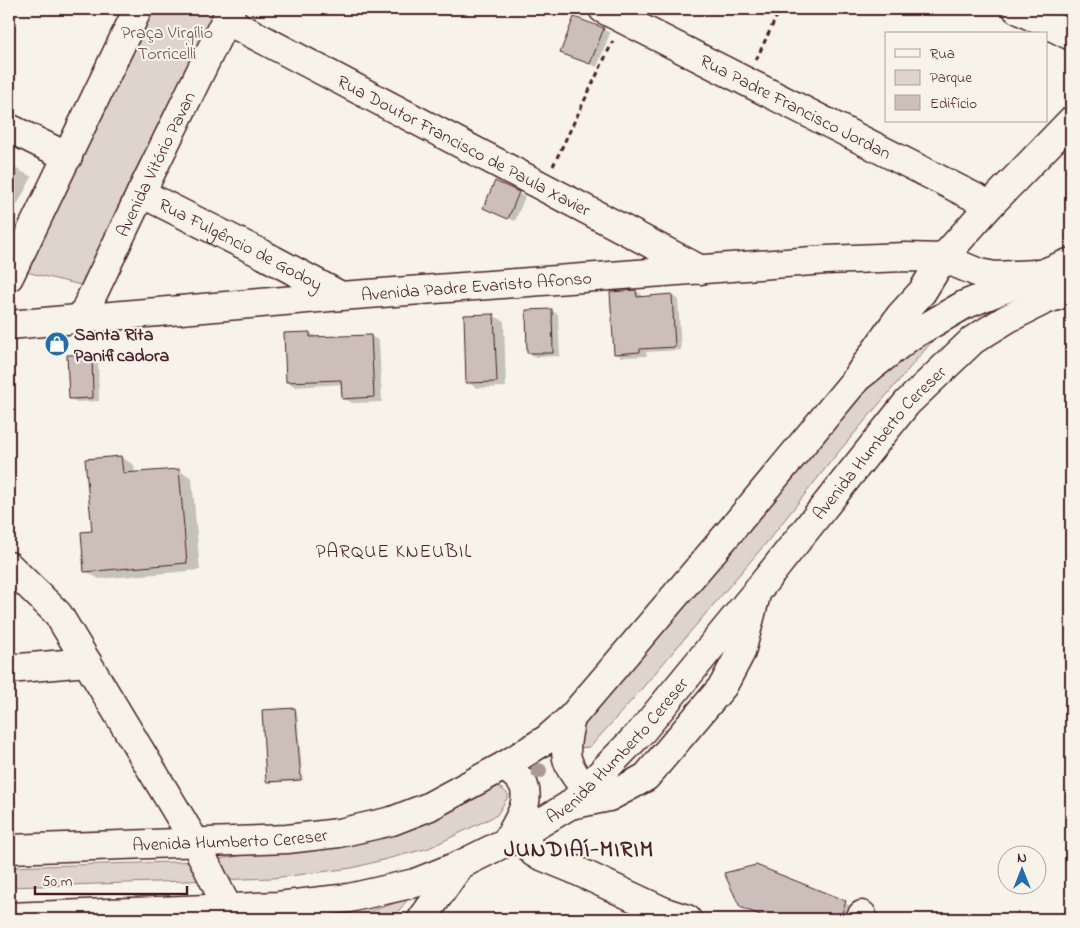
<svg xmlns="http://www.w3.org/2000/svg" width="1080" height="928" viewBox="0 0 1080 928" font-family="'Indie Flower',sans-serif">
<rect width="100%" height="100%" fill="#f7f3e8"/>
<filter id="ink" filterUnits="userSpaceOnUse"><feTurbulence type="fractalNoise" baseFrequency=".02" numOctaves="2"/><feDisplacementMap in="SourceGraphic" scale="10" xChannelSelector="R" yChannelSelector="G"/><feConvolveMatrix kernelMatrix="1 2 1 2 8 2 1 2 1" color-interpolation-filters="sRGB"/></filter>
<g filter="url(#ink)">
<g fill="#ded4cc" stroke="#947a7c">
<path d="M 151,9 L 215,9 L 81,285 L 26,272 Z"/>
<path d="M 945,326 L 836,455 L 767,542 L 632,700 L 590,747 L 577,748 L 575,736 L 747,533 L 822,441 L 882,373 Z"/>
<path d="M 497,785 L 509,795 L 497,815 L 429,848 L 352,868 L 273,878 L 9,887 L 9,867 L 205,861 L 363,837 Z"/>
<path d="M 408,899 L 392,919 L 346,919 Z"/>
</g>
<g fill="#0003">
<path d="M 603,29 L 610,33 L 597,67 L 562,52 Z"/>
<path d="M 9,165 L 32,177 L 10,218 L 9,218 Z"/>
<path d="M 518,193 L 525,197 L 515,221 L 485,208 Z"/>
<path d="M 636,291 L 642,295 L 642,297 L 672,295 L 678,299 L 681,350 L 646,352 L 647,356 L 621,357 L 615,353 Z"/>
<path d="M 552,311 L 558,314 L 560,356 L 535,357 L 528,353 Z"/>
<path d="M 494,316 L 504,321 L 506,387 L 477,388 L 467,382 Z"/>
<path d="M 310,333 L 319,338 L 371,336 L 379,341 L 382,402 L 352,403 L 343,398 L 343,384 L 296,387 L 287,382 Z"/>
<path d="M 91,356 L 98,360 L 99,401 L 77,402 L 70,399 Z"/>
<path d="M 121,457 L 134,465 L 135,474 L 178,470 L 192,478 L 200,570 L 99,579 L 85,571 L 93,532 Z"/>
<path d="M 293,709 L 299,781 L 270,783 L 267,781 Z"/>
<path d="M 296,710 L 297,711 L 303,781 L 302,781 Z"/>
<path d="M 845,903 L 855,908 L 851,919 L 768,919 L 741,906 Z"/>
</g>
<g fill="#ccbfb9" stroke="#4a1f2b">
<path d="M 574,17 L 604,28 L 590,64 L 560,53 Z"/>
<path d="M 495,181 L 519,192 L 508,219 L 483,208 Z"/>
<path d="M 636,290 L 637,297 L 672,294 L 675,347 L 640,349 L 640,352 L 614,354 L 610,292 Z"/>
<path d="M 552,309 L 553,353 L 527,353 L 526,310 Z"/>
<path d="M 494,314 L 497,382 L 466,383 L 464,315 Z"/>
<path d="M 310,332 L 310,337 L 371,335 L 374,397 L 342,399 L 341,380 L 286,382 L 284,333 Z"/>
<path d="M 92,354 L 93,398 L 69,399 L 67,355 Z"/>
<path d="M 121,456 L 123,473 L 179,469 L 187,563 L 84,572 L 81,532 L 92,531 L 85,459 Z"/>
<path d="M 295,708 L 301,780 L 266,782 L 262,710 Z"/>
<path d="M 756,865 L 846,901 L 840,919 L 770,919 L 740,907 L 724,873 Z"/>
</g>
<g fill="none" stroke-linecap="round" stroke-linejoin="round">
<defs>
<g id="minor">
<path id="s1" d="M 603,9 L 990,205"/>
<path d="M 1017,9 L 1071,36"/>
<path id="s2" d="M 226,20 L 701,270"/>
<path d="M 9,128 L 68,157"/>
<path id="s3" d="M 141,193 L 264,255 L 341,296"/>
<path d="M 9,277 L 138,9"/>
<path id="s4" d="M 81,319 L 141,193 L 231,9"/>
<path id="s5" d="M 9,325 L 341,296 L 826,260 L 906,257 L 943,258 L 979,273 L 995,276 L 1036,274"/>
<path d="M 860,373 L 900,316 L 922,292 L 943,258 L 990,205 L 1071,121"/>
<path d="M 9,566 L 58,614 L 195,842"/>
<path d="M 9,669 L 87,662"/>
<path d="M 570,805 L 609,797 L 646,777 L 723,686 L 741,652 L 757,591"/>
<path d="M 520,835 L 534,853 L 573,869 L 665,912 L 662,919"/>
<path d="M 665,912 L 687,919"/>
<path d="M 860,919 L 862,915"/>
</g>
<g id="major">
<path d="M 571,718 C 563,753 562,762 587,790"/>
<path d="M 504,766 C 511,772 521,778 524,786 C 531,805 514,827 506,843"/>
<path d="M 195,842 L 233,919"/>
<path id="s6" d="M 9,849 L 287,839 L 339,833 L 392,821 L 428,807 L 504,766 L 547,739 L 571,718 L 732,529 L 857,378 L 909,337 L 964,305 L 1071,262"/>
<path id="s7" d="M 9,917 L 278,906 L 349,898 L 415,883 L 460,865 L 520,835 L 570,805 L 642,731 L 757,591 L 907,403 L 973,340 L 1007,319 L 1045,300 L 1071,291"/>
<path d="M 422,919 L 460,865"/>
</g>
</defs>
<use href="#minor" stroke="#4a1f2b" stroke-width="31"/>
<use href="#major" stroke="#4a1f2b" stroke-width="31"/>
<g stroke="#4a1f2b" stroke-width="3" stroke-dasharray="5 4" stroke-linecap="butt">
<path d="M 756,60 L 780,9"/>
<path d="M 553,166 L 613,41"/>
</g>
<use href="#minor" stroke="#f7f3e8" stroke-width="28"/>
<use href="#major" stroke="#f7f3e8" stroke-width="28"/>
</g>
<circle fill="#ac9796" cx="539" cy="771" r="8"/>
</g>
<defs>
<symbol id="shop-disc" viewBox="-11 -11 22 22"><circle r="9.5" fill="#1f6fb2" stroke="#f7f3e8"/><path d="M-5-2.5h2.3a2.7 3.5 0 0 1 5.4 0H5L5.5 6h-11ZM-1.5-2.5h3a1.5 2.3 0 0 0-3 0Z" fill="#fff"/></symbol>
</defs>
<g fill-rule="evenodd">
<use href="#shop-disc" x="43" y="330" width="28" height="28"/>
</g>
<g text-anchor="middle" stroke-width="4.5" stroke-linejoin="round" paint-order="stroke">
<g font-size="18" fill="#6f4c53" stroke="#f7f3e8">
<text x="167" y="38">Praça Virgílio<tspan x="167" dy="21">Torricelli</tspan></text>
</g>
<g font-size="18" fill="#4a1f2b" stroke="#f7f3e8">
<text dy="6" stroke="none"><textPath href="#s1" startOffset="216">Rua Padre Francisco Jordan</textPath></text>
<text dy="6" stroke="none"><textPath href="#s2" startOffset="269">Rua Doutor Francisco de Paula Xavier</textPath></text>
<text dy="6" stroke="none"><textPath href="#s4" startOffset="172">Avenida Vitório Pavan</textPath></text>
<text dy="6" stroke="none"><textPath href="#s3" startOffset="112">Rua Fulgêncio de Godoy</textPath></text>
<text dy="6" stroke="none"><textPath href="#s5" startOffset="469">Avenida Padre Evaristo Afonso</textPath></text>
<text dy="6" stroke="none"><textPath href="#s7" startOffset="1059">Avenida Humberto Cereser</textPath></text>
<text dy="6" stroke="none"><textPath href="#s7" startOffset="654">Avenida Humberto Cereser</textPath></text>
<text dy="6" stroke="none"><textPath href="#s6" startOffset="221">Avenida Humberto Cereser</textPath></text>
</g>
<g font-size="18" font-weight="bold" fill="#4a1f2b" stroke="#f7f3e8" text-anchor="start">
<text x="74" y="340">Santa Rita<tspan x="74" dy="21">Panificadora</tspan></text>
</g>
<g font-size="19" letter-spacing="1" fill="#4a1f2b" stroke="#f7f3e8">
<text x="394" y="557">PARQUE KNEUBIL</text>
</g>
<g font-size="22" font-weight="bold" letter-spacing="1" fill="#4a1f2b" stroke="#f7f3e8">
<text x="579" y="856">JUNDIAÍ-MIRIM</text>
</g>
</g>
<rect width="1080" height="928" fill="none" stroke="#f7f3e8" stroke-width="30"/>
<rect x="15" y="15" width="1050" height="898" fill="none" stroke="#4a1f2b" stroke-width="2" filter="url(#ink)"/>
<rect x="885" y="32" width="162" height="90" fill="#f7f3e8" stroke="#b29e9c"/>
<rect x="895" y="49" width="25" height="8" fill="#f7f3e8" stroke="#b29e9c"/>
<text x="930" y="58" font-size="15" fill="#4a1f2b">Rua</text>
<rect x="895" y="70" width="25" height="15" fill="#ded4cc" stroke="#b29e9c"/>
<text x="930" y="82" font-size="15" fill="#4a1f2b">Parque</text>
<rect x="895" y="95" width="25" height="15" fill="#ccbfb9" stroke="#b29e9c"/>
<text x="930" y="108" font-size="15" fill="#4a1f2b">Edifício</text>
<g transform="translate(1022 870)"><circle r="24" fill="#f7f3e8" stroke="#b29e9c"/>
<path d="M0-4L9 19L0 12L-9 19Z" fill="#1f6fb2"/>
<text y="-8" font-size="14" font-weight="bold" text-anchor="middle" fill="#4a1f2b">N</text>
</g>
<path d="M35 886v8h152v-8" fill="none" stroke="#4a1f2b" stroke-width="2.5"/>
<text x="42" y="886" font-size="15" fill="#4a1f2b" stroke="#f7f3e8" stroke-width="4" paint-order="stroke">50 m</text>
</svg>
